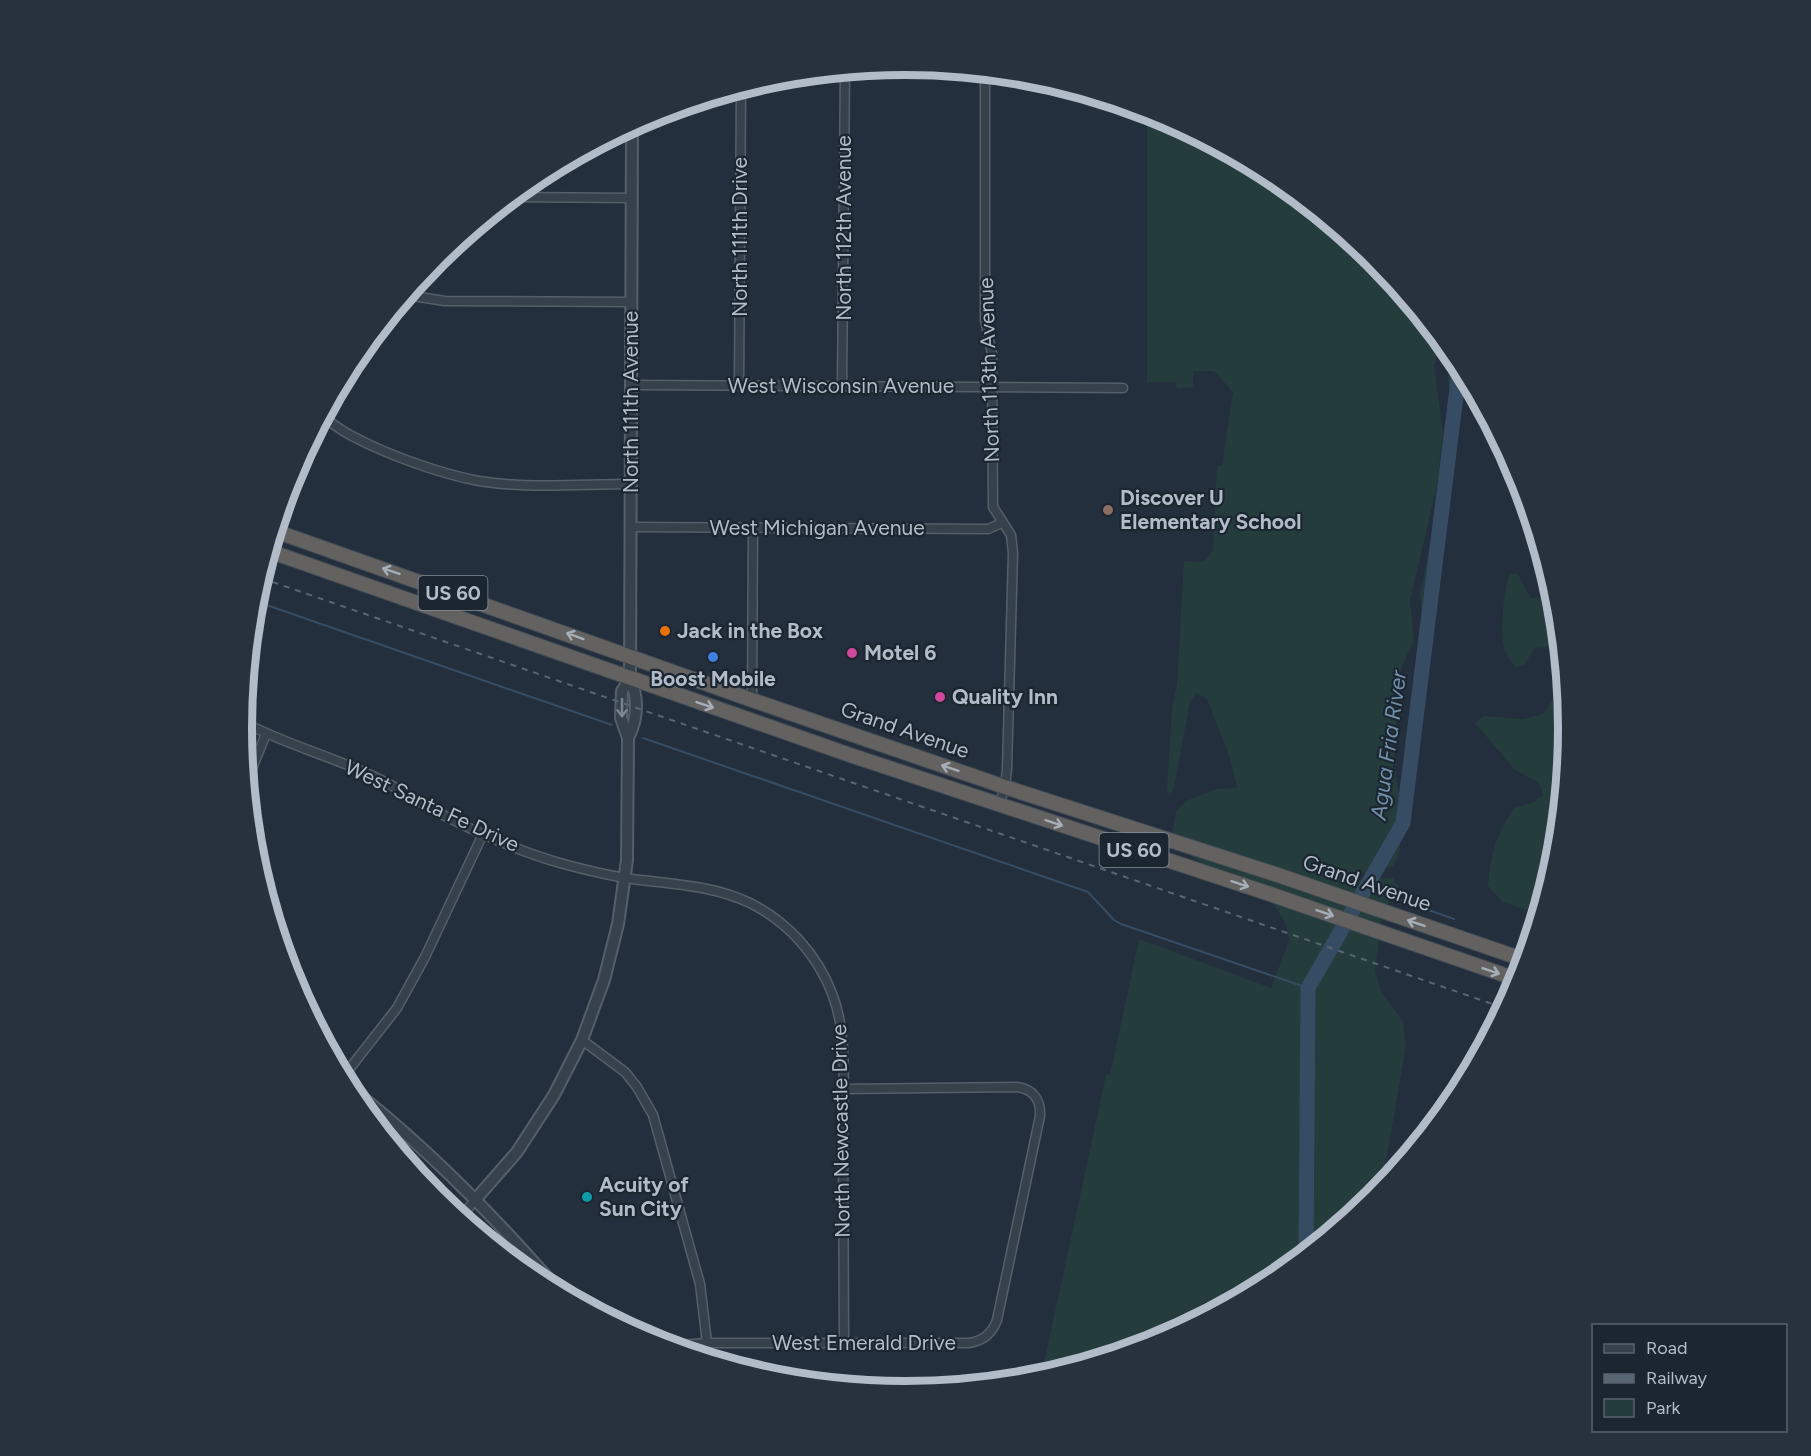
<svg xmlns="http://www.w3.org/2000/svg" width="1811" height="1456" viewBox="0 0 1811 1456" font-family="Figtree,sans-serif">
<rect width="100%" height="100%" fill="#232f3c"/>
<g fill="#253c3d">
<path d="M 1147,111 L 1160,115 L 1274,177 L 1375,259 L 1441,340 L 1434,366 L 1443,434 L 1437,485 L 1410,601 L 1414,640 L 1401,668 L 1393,767 L 1402,804 L 1399,831 L 1400,852 L 1394,865 L 1377,873 L 1354,873 L 1356,880 L 1393,878 L 1399,887 L 1393,893 L 1382,916 L 1375,971 L 1381,991 L 1403,1021 L 1406,1046 L 1381,1190 L 1374,1197 L 1274,1280 L 1159,1341 L 1041,1377 L 1106,1075 L 1110,1075 L 1139,939 L 1271,988 L 1289,941 L 1286,924 L 1262,885 L 1202,863 L 1171,843 L 1176,811 L 1186,801 L 1216,789 L 1237,788 L 1230,759 L 1207,699 L 1197,693 L 1190,701 L 1174,789 L 1170,794 L 1167,790 L 1172,708 L 1177,684 L 1184,561 L 1204,562 L 1213,550 L 1217,466 L 1222,465 L 1233,392 L 1214,371 L 1193,371 L 1193,387 L 1177,389 L 1175,382 L 1147,382 Z"/>
<path d="M 1452,354 L 1461,366 L 1455,384 L 1451,431 L 1448,375 Z"/>
<path d="M 1439,493 L 1443,510 L 1430,592 L 1430,638 L 1419,755 L 1408,797 L 1407,773 L 1413,730 L 1416,667 L 1424,636 L 1420,595 Z"/>
<path d="M 1510,574 L 1518,574 L 1530,598 L 1556,597 L 1569,728 L 1556,858 L 1539,914 L 1502,902 L 1488,886 C 1490,856 1497,832 1514,808 L 1532,803 L 1543,795 L 1539,783 L 1514,769 L 1475,723 L 1483,716 L 1523,719 L 1543,714 C 1562,689 1563,675 1547,647 L 1535,648 L 1524,665 L 1515,667 C 1512,662 1507,656 1505,651 C 1499,637 1504,587 1510,574 Z"/>
</g>
<g fill="none" stroke-linecap="round" stroke-linejoin="round">
<g stroke="#364c63" stroke-width="2">
<path d="M 255,601 L 612,725"/>
<path d="M 643,738 L 1088,892 L 1114,920 L 1121,924 L 1308,988"/>
<path d="M 1368,883 L 1403,901 L 1454,919"/>
</g>
<path stroke="#364c63" stroke-width="15" d="M 1306,1254 L 1308,988 L 1403,823 L 1460,364"/>
<defs>
<g id="minor">
<path d="M 985,72 L 985,320 L 992,354 L 993,507 L 1011,535 L 1013,553 L 1007,769 L 1005,787 L 999,805"/>
<path d="M 512,197 L 632,198"/>
<path d="M 406,295 L 445,301 L 631,302"/>
<path d="M 631,385 L 1123,388"/>
<path d="M 739,386 L 741,88"/>
<path d="M 842,386 L 845,70"/>
<path d="M 323,417 C 333,424 343,432 354,437 C 388,455 441,474 479,481 C 529,489 581,484 631,484"/>
<path d="M 630,527 L 988,529 L 1002,523"/>
<path d="M 752,700 L 753,528"/>
<path d="M 243,722 C 286,745 335,757 379,779 C 399,788 418,802 437,812 C 473,831 521,852 560,863 C 581,869 603,874 625,878 C 666,884 710,884 750,903 C 788,922 818,955 833,996 C 848,1037 843,1084 843,1127 C 844,1199 843,1271 844,1342"/>
<path d="M 247,781 L 266,734"/>
<path d="M 582,1040 L 625,1072 L 637,1087 L 653,1115 L 700,1284 L 707,1343"/>
<path d="M 343,1077 L 397,1008 L 425,957 L 483,834"/>
<path d="M 461,1217 L 475,1200"/>
<path d="M 667,1346 L 707,1343 L 969,1343 C 983,1341 992,1334 997,1320 L 1040,1116 C 1041,1100 1033,1089 1017,1087 L 843,1089"/>
</g>
<g id="tertiary">
<path d="M 628,738 C 638,718 639,699 630,679 L 632,125"/>
<path d="M 348,1086 C 426,1146 496,1218 560,1292"/>
<path d="M 475,1200 L 517,1152 L 554,1095 L 582,1040 L 604,980 L 618,924 L 627,860 L 628,738 L 621,718 L 622,691 L 630,679"/>
</g>
<g id="trunk">
<path d="M 275,531 L 752,700 L 1005,787 L 1275,874 L 1525,960"/>
<path d="M 269,551 L 850,755 L 1270,894 L 1519,980"/>
</g>
</defs>
<use href="#minor" stroke="#555f6a" stroke-width="11"/>
<use href="#tertiary" stroke="#555f6a" stroke-width="14"/>
<use href="#trunk" stroke="#424c57" stroke-width="16"/>
<use href="#minor" stroke="#36414c" stroke-width="8"/>
<use href="#tertiary" stroke="#36414c" stroke-width="10"/>
<use href="#trunk" stroke="#636260" stroke-width="14"/>
<path stroke="#586573" stroke-width="2" stroke-dasharray="6 6" stroke-linecap="butt" d="M 261,578 L 1504,1008"/>
</g>
<defs><path id="oneway-shaft" d="M-6 0H5M1.5-3L5.5 0L1.5 3" fill="none" stroke-width="1.6" stroke-linecap="round" stroke-linejoin="round" transform="scale(1.5)"/></defs>
<g stroke="#a6aeb8">
<use href="#oneway-shaft" transform="translate(391 571) rotate(-161)"/>
<use href="#oneway-shaft" transform="translate(575 636) rotate(-160)"/>
<use href="#oneway-shaft" transform="translate(705 705) rotate(19)"/>
<use href="#oneway-shaft" transform="translate(950 768) rotate(-161)"/>
<use href="#oneway-shaft" transform="translate(1054 823) rotate(18)"/>
<use href="#oneway-shaft" transform="translate(1240 884) rotate(18)"/>
<use href="#oneway-shaft" transform="translate(1325 913) rotate(19)"/>
<use href="#oneway-shaft" transform="translate(1416 923) rotate(-161)"/>
<use href="#oneway-shaft" transform="translate(1491 971) rotate(19)"/>
</g>
<use stroke="#7a8590" href="#oneway-shaft" transform="translate(622 708) rotate(90)"/>
<circle fill="#8d6e63" stroke="#1c2631" stroke-width="2" cx="1108" cy="510" r="6"/>
<circle fill="#e8710a" stroke="#1c2631" stroke-width="2" cx="665" cy="631" r="6"/>
<g fill="#d1479c" stroke="#1c2631" stroke-width="2">
<circle cx="852" cy="653" r="6"/>
<circle cx="940" cy="697" r="6"/>
</g>
<circle fill="#3f7fe0" stroke="#1c2631" stroke-width="2" cx="713" cy="657" r="6"/>
<circle fill="#0f9aa8" stroke="#1c2631" stroke-width="2" cx="587" cy="1197" r="6"/>
<g text-anchor="middle" stroke-width="4.5" stroke-linejoin="round" paint-order="stroke">
<g fill="#1c2631" stroke="#858f9b" stroke-width="1.5">
<rect x="418.5" y="576" width="69" height="34" rx="4.5"/>
<rect x="1099.5" y="833" width="69" height="34" rx="4.5"/>
</g>
<g font-size="20" font-weight="bold" fill="#b2bcc8">
<text x="453" y="600">US 60</text>
<text x="1134" y="857">US 60</text>
</g>
<g font-size="21" fill="#b2bcc8" stroke="#1c2631">
<text transform="translate(844 228) rotate(-90)" y="7">North 112th Avenue</text>
<text transform="translate(740 237) rotate(-90)" y="7">North 111th Drive</text>
<text transform="translate(989 370) rotate(-92)" y="7">North 113th Avenue</text>
<text x="841" y="393">West Wisconsin Avenue</text>
<text transform="translate(631 402) rotate(-90)" y="7">North 111th Avenue</text>
<text x="817" y="535">West Michigan Avenue</text>
<text transform="translate(905 730) rotate(19)" y="7">Grand Avenue</text>
<text transform="translate(432 806) rotate(25)" y="7">West Santa Fe Drive</text>
<text transform="translate(1367 883) rotate(19)" y="7">Grand Avenue</text>
<text transform="translate(841 1131) rotate(-91)" y="7">North Newcastle Drive</text>
<text x="864" y="1350">West Emerald Drive</text>
</g>
<g font-size="21" font-weight="bold" fill="#b2bcc8" stroke="#1c2631" text-anchor="start">
<text x="1120" y="505">Discover U<tspan x="1120" dy="24">Elementary School</tspan></text>
<text x="677" y="638">Jack in the Box</text>
<text x="864" y="660">Motel 6</text>
<text x="713" y="686" text-anchor="middle">Boost Mobile</text>
<text x="952" y="704">Quality Inn</text>
<text x="599" y="1192">Acuity of<tspan x="599" dy="24">Sun City</tspan></text>
</g>
<g font-size="22" font-style="italic" fill="#718fab" stroke="#1c2631">
<text transform="translate(1388 745) rotate(-82)" y="8">Agua Fria River</text>
</g>
</g>
<path d="M0 0H1811V1456H0ZM252 728a653 653 0 1 1 1306 0a653 653 0 1 1-1306 0Z" fill="#28323d" fill-rule="evenodd"/>
<path fill="none" stroke="#b2bcc8" stroke-width="8" d="M252 728a653 653 0 1 1 1306 0a653 653 0 1 1-1306 0Z"/>
<rect x="1592" y="1324" width="195" height="108" fill="#1c2631" stroke="#58626d" stroke-width="1.5"/>
<rect x="1604" y="1344" width="30" height="9" fill="#36414c" stroke="#58626d" stroke-width="1.5"/>
<text x="1646" y="1354" font-size="18" fill="#b2bcc8">Road</text>
<rect x="1604" y="1374" width="30" height="9" fill="#586573" stroke="#58626d" stroke-width="1.5"/>
<text x="1646" y="1384" font-size="18" fill="#b2bcc8">Railway</text>
<rect x="1604" y="1399" width="30" height="18" fill="#253c3d" stroke="#58626d" stroke-width="1.5"/>
<text x="1646" y="1414" font-size="18" fill="#b2bcc8">Park</text>
</svg>
